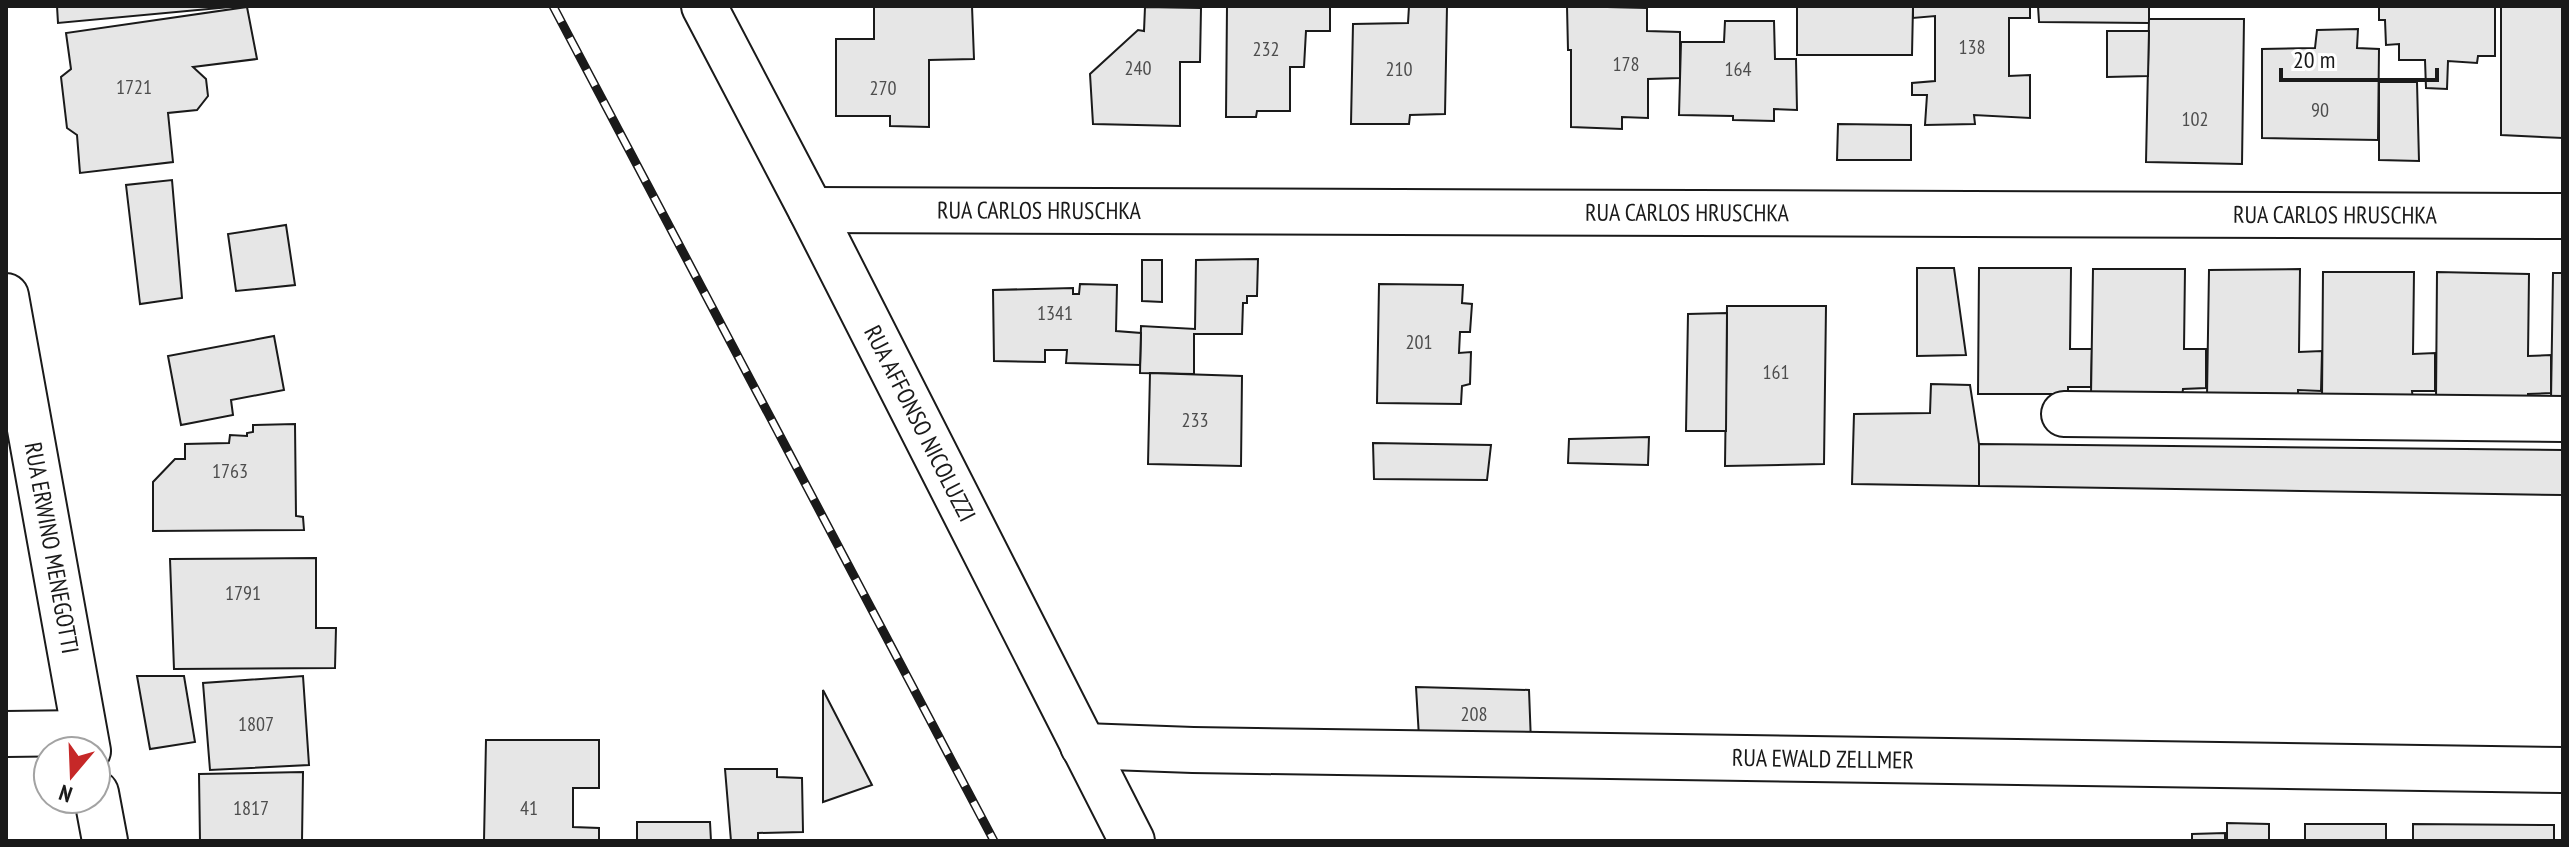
<svg xmlns="http://www.w3.org/2000/svg" width="2569" height="847" viewBox="0 0 2569 847" font-family="'PT Sans Narrow',sans-serif">
<rect width="100%" height="100%" fill="#fff"/>
<g fill="#e6e6e6" stroke="#1a1a1a" stroke-width="2">
<path d="M 57,6 L 241,6 L 58,23 Z"/>
<path d="M 874,6 L 972,6 L 974,59 L 929,60 L 929,127 L 890,126 L 890,116 L 836,116 L 836,39 L 874,39 Z"/>
<path d="M 1227,6 L 1330,6 L 1330,31 L 1306,31 L 1304,67 L 1290,67 L 1290,111 L 1257,111 L 1256,117 L 1226,117 Z"/>
<path d="M 1409,6 L 1447,6 L 1445,114 L 1410,115 L 1409,124 L 1351,124 L 1353,24 L 1408,23 Z"/>
<path d="M 1567,6 L 1647,8 L 1647,31 L 1680,32 L 1680,78 L 1648,79 L 1648,118 L 1622,117 L 1622,129 L 1571,127 L 1571,50 L 1568,50 Z"/>
<path d="M 1797,6 L 1913,6 L 1912,55 L 1797,55 Z"/>
<path d="M 1913,6 L 2030,6 L 2030,18 L 2009,18 L 2009,76 L 2030,75 L 2030,118 L 1974,115 L 1975,124 L 1925,125 L 1927,95 L 1912,95 L 1912,83 L 1935,81 L 1935,16 L 1913,18 Z"/>
<path d="M 2038,6 L 2149,6 L 2149,23 L 2039,22 Z"/>
<path d="M 2379,6 L 2495,6 L 2495,56 L 2478,56 L 2477,63 L 2448,61 L 2447,89 L 2426,88 L 2425,60 L 2399,60 L 2399,44 L 2386,45 L 2385,20 L 2379,20 Z"/>
<path d="M 2501,6 L 2563,6 L 2563,138 L 2501,135 Z"/>
<path d="M 247,7 L 257,59 L 193,67 L 206,79 L 208,96 L 197,110 L 168,113 L 173,162 L 80,173 L 77,135 L 67,128 L 61,77 L 71,69 L 66,33 Z"/>
<path d="M 1145,7 L 1201,8 L 1200,62 L 1180,62 L 1180,126 L 1093,124 L 1090,74 L 1138,30 L 1144,31 Z"/>
<path d="M 2149,19 L 2244,19 L 2242,164 L 2146,162 Z"/>
<path d="M 1725,21 L 1774,21 L 1775,59 L 1796,59 L 1797,110 L 1774,109 L 1774,121 L 1733,120 L 1733,116 L 1679,115 L 1681,42 L 1724,42 Z"/>
<path d="M 2358,29 L 2357,48 L 2379,49 L 2378,140 L 2262,138 L 2262,49 L 2315,48 L 2317,30 Z"/>
<path d="M 2107,31 L 2149,31 L 2148,76 L 2107,77 Z"/>
<path d="M 2379,82 L 2417,82 L 2419,161 L 2379,160 Z"/>
<path d="M 1838,124 L 1911,125 L 1911,160 L 1837,160 Z"/>
<path d="M 172,180 L 182,298 L 140,304 L 126,185 Z"/>
<path d="M 286,225 L 295,285 L 236,291 L 228,234 Z"/>
<path d="M 1258,259 L 1257,296 L 1247,296 L 1247,303 L 1243,303 L 1242,334 L 1194,334 L 1194,374 L 1140,373 L 1141,326 L 1195,329 L 1196,260 Z"/>
<path d="M 1142,260 L 1162,260 L 1162,302 L 1142,301 Z"/>
<path d="M 1917,268 L 1954,268 L 1966,355 L 1917,356 Z"/>
<path d="M 1979,268 L 2071,268 L 2070,349 L 2092,349 L 2091,387 L 2068,387 L 2068,394 L 1978,394 Z"/>
<path d="M 2093,269 L 2185,269 L 2184,349 L 2206,349 L 2206,388 L 2183,389 L 2182,397 L 2091,395 Z"/>
<path d="M 2300,269 L 2299,352 L 2322,351 L 2321,391 L 2298,390 L 2298,399 L 2207,396 L 2209,270 Z"/>
<path d="M 2323,272 L 2414,272 L 2413,354 L 2435,353 L 2435,391 L 2412,391 L 2413,400 L 2322,398 Z"/>
<path d="M 2437,272 L 2529,274 L 2528,356 L 2551,355 L 2551,393 L 2528,394 L 2528,401 L 2436,400 Z"/>
<path d="M 2553,273 L 2563,273 L 2563,400 L 2551,400 Z"/>
<path d="M 1080,284 L 1117,285 L 1116,331 L 1141,333 L 1140,365 L 1066,363 L 1067,350 L 1045,350 L 1045,362 L 994,361 L 993,290 L 1073,288 L 1073,294 L 1079,294 Z"/>
<path d="M 1379,284 L 1463,285 L 1462,303 L 1472,304 L 1470,332 L 1460,332 L 1459,353 L 1471,352 L 1470,384 L 1462,386 L 1461,404 L 1377,403 Z"/>
<path d="M 1727,306 L 1826,306 L 1824,464 L 1725,466 Z"/>
<path d="M 1727,313 L 1726,431 L 1686,431 L 1688,314 Z"/>
<path d="M 274,336 L 284,390 L 231,400 L 233,415 L 181,425 L 168,356 Z"/>
<path d="M 1150,373 L 1242,376 L 1241,466 L 1148,464 Z"/>
<path d="M 1931,384 L 1970,385 L 1979,444 L 1979,486 L 1852,484 L 1854,414 L 1930,413 Z"/>
<path d="M 295,424 L 296,516 L 303,517 L 304,530 L 153,531 L 153,482 L 175,459 L 185,459 L 185,444 L 229,443 L 230,435 L 247,436 L 247,433 L 253,432 L 253,425 Z"/>
<path d="M 1649,437 L 1648,465 L 1568,463 L 1569,439 Z"/>
<path d="M 1373,443 L 1491,445 L 1487,480 L 1374,479 Z"/>
<path d="M 1979,444 L 2563,450 L 2563,495 L 1979,486 Z"/>
<path d="M 316,558 L 316,628 L 336,628 L 335,668 L 174,669 L 170,559 Z"/>
<path d="M 137,676 L 184,676 L 195,742 L 150,749 Z"/>
<path d="M 303,676 L 309,765 L 210,770 L 203,683 Z"/>
<path d="M 1416,687 L 1529,690 L 1531,743 L 1419,737 Z"/>
<path d="M 823,690 L 872,785 L 823,802 Z"/>
<path d="M 486,740 L 599,740 L 599,788 L 573,788 L 573,827 L 599,828 L 599,841 L 484,841 Z"/>
<path d="M 725,769 L 777,769 L 777,777 L 802,778 L 803,832 L 758,833 L 758,841 L 731,841 Z"/>
<path d="M 303,772 L 302,841 L 200,841 L 199,774 Z"/>
<path d="M 637,822 L 710,822 L 711,841 L 637,841 Z"/>
<path d="M 2227,823 L 2269,824 L 2269,841 L 2227,841 Z"/>
<rect x="2305" y="824" width="81" height="17"/>
<path d="M 2413,824 L 2554,825 L 2554,841 L 2413,841 Z"/>
<path d="M 2225,833 L 2225,841 L 2192,841 L 2192,834 Z"/>
</g>
<g fill="none" stroke-linecap="round" stroke-linejoin="round">
<defs>
<g id="minor">
<path id="s1" d="M 704,6 L 811,210 L 1132,841"/>
<path id="s2" d="M 811,210 L 2563,216"/>
<path id="s3" d="M 6,296 L 88,751"/>
<path d="M 2064,414 L 2563,419"/>
<path d="M 6,734 L 84,733"/>
<path id="s4" d="M 1083,746 L 1193,750 L 2563,770"/>
<path d="M 96,793 L 105,841"/>
</g>
</defs>
<use href="#minor" stroke="#1a1a1a" stroke-width="48"/>
<use href="#minor" stroke="#fff" stroke-width="44"/>
<defs>
<path id="rail" d="M 553,6 L 994,841"/>
</defs>
<use href="#rail" stroke="#1a1a1a" stroke-width="9"/>
<use href="#rail" stroke="#fff" stroke-width="6" stroke-dasharray="18" stroke-linecap="butt"/>
</g>
<g text-anchor="middle" stroke-width="6" stroke-linejoin="round" paint-order="stroke">
<g font-size="20" fill="#4d4d4d">
<text x="1972" y="54">138</text>
<text x="1266" y="56">232</text>
<text x="1626" y="71">178</text>
<text x="1138" y="75">240</text>
<text x="1399" y="76">210</text>
<text x="1738" y="76">164</text>
<text x="134" y="94">1721</text>
<text x="883" y="95">270</text>
<text x="2320" y="117">90</text>
<text x="2195" y="126">102</text>
<text x="1055" y="320">1341</text>
<text x="1419" y="349">201</text>
<text x="1776" y="379">161</text>
<text x="1195" y="427">233</text>
<text x="230" y="478">1763</text>
<text x="243" y="600">1791</text>
<text x="1474" y="721">208</text>
<text x="256" y="731">1807</text>
<text x="251" y="815">1817</text>
<text x="529" y="815">41</text>
</g>
<g font-size="24" fill="#1a1a1a" stroke="#fff">
<text dy="8" stroke="none"><textPath href="#s2" startOffset="228">RUA CARLOS HRUSCHKA</textPath></text>
<text dy="8" stroke="none"><textPath href="#s2" startOffset="876">RUA CARLOS HRUSCHKA</textPath></text>
<text dy="8" stroke="none"><textPath href="#s2" startOffset="1524">RUA CARLOS HRUSCHKA</textPath></text>
<text dy="8" stroke="none"><textPath href="#s1" startOffset="470">RUA AFFONSO NICOLUZZI</textPath></text>
<text dy="8" stroke="none"><textPath href="#s3" startOffset="256">RUA ERWINO MENEGOTTI</textPath></text>
<text dy="8" stroke="none"><textPath href="#s4" startOffset="740">RUA EWALD ZELLMER</textPath></text>
</g>
</g>
<rect width="2569" height="847" fill="none" stroke="#1a1a1a" stroke-width="16"/>
<g transform="translate(72 775) rotate(199)"><circle r="38" fill="#ffffff" stroke="#a3a3a3" stroke-width="2"/>
<path d="M0-6L14 30L0 20L-14 30Z" fill="#c62828"/>
<text y="-12" font-size="22" font-weight="bold" text-anchor="middle" fill="#1a1a1a">N</text>
</g>
<path d="M2281 68v12h156v-12" fill="none" stroke="#1a1a1a" stroke-width="4"/>
<text x="2293" y="68" font-size="24" fill="#1a1a1a" stroke="#ffffff" stroke-width="6" paint-order="stroke">20 m</text>
</svg>
